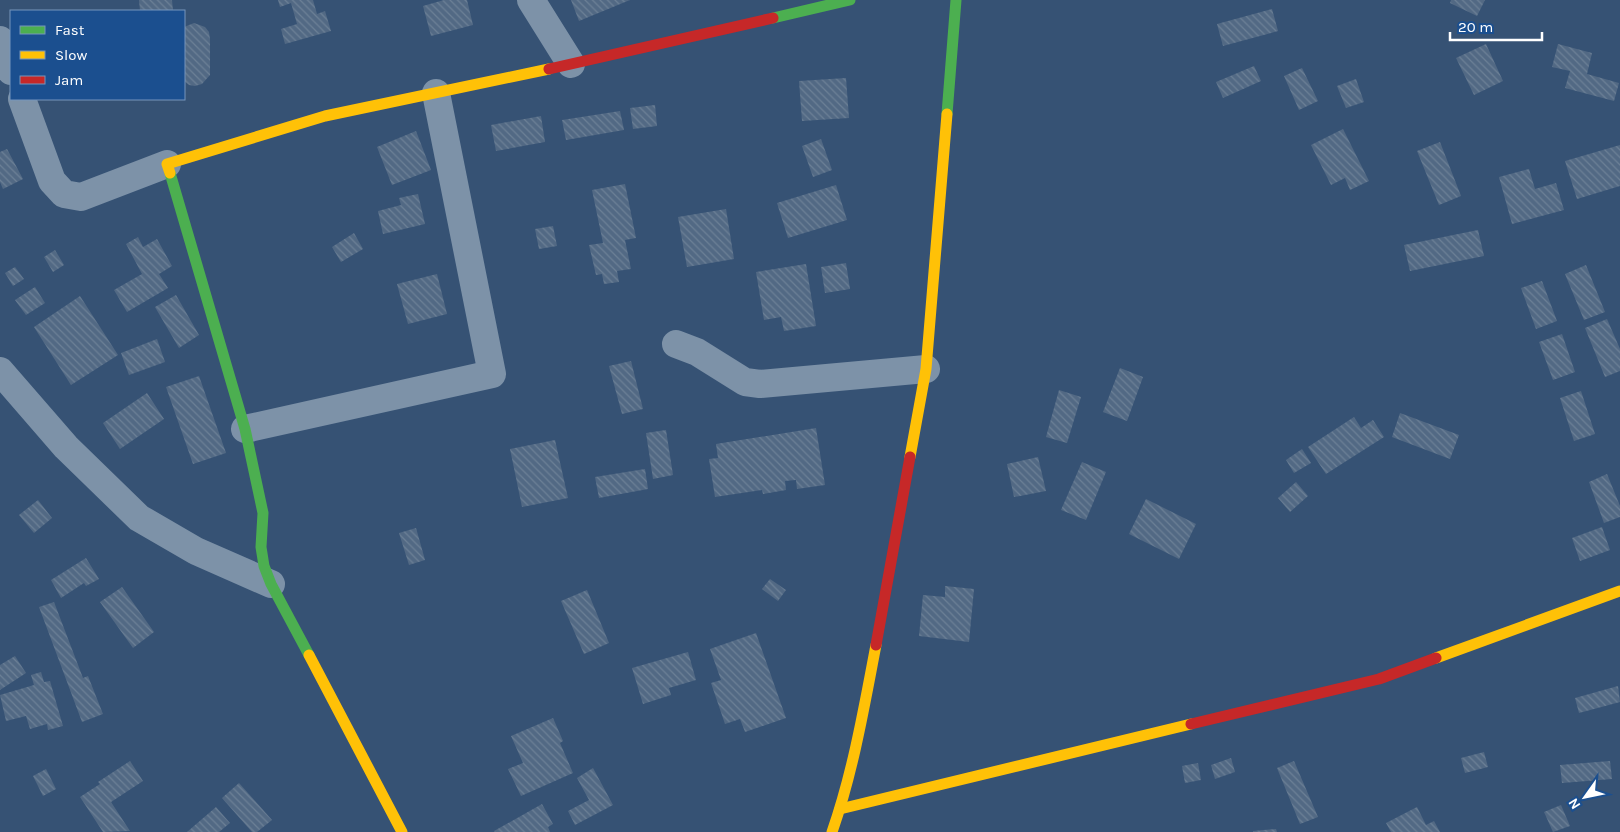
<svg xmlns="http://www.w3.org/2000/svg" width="1620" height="832" viewBox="0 0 1620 832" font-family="Karla,sans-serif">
<defs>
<pattern id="building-back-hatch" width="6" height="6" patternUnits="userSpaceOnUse" patternTransform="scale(1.25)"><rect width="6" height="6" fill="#526984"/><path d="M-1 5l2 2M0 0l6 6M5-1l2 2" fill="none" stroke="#6c8096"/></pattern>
</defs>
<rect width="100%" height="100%" fill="#365274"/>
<g fill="url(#building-back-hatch)">
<path d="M 139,0 L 172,0 L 173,11 L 140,11 Z"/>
<path d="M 278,0 L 313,0 L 317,14 L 325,11 L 331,31 L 285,44 L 281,29 L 297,24 L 291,3 L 280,7 Z"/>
<path d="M 444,0 L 467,0 L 473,25 L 431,36 L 423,6 Z"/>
<path d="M 571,0 L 630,0 L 579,21 Z"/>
<path d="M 1451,0 L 1485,0 L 1477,16 L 1450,3 Z"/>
<path d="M 1272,9 L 1278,31 L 1223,46 L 1217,24 Z"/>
<path d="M 194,23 L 205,27 L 209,32 L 210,39 L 210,75 L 202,84 L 195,86 L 189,85 L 184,81 L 184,27 Z"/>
<path d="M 1486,44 L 1503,81 L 1474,95 L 1456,58 Z"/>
<path d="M 1558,44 L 1592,53 L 1587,74 L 1619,83 L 1614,101 L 1565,88 L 1570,71 L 1552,67 Z"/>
<path d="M 1254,66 L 1261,81 L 1223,98 L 1216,82 Z"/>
<path d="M 1302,68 L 1318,101 L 1299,110 L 1284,76 Z"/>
<path d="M 846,78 L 849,118 L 802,121 L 799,81 Z"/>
<path d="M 1356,79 L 1364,102 L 1346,108 L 1337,86 Z"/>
<path d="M 655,105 L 657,126 L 633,129 L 630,108 Z"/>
<path d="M 620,111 L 624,130 L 566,140 L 562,120 Z"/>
<path d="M 541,116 L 545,142 L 496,151 L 491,125 Z"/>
<path d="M 1343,129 L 1369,181 L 1350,190 L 1345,178 L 1331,185 L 1311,145 Z"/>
<path d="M 416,131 L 431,170 L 392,185 L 377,147 Z"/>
<path d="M 821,139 L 832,170 L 813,177 L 802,146 Z"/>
<path d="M 1440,142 L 1461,196 L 1439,205 L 1417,151 Z"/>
<path d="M 1620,145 L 1620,186 L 1577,199 L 1565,161 Z"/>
<path d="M 7,149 L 23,179 L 3,189 L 0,182 L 0,152 Z"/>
<path d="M 1529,169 L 1535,189 L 1556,183 L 1564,210 L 1512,224 L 1499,177 Z"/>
<path d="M 625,184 L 636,238 L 625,240 L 631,269 L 617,271 L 619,282 L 604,284 L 602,274 L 596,275 L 589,245 L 603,243 L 592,190 Z"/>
<path d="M 836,185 L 847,220 L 788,238 L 777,203 Z"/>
<path d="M 418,194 L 425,224 L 383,234 L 378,211 L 401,205 L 399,198 Z"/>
<path d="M 726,209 L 734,259 L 687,267 L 678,217 Z"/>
<path d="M 553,226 L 557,246 L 539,249 L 535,229 Z"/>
<path d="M 1478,230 L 1484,256 L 1410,271 L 1404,245 Z"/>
<path d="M 354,233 L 363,249 L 341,262 L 332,247 Z"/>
<path d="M 138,237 L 143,247 L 157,239 L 172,266 L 159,274 L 168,288 L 127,312 L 114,290 L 142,274 L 126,244 Z"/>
<path d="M 55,250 L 64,265 L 53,272 L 44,257 Z"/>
<path d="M 846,263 L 850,289 L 825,293 L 821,267 Z"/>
<path d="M 806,264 L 816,326 L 784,331 L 781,317 L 764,320 L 756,272 Z"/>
<path d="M 1586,265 L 1605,312 L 1584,320 L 1565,274 Z"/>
<path d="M 15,267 L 24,279 L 13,286 L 5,273 Z"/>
<path d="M 437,274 L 447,314 L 408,324 L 397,284 Z"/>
<path d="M 1542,281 L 1557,321 L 1536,329 L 1521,288 Z"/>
<path d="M 35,287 L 45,303 L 26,315 L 15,300 Z"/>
<path d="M 176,295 L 199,335 L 179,348 L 155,307 Z"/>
<path d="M 80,296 L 118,355 L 71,385 L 34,327 Z"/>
<path d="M 1607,319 L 1620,349 L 1620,371 L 1605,377 L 1585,328 Z"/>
<path d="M 1562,334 L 1575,372 L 1553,380 L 1539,342 Z"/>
<path d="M 157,339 L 165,362 L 129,375 L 121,353 Z"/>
<path d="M 631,361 L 643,409 L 622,414 L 609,366 Z"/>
<path d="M 1120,368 L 1143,377 L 1127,421 L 1103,412 Z"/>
<path d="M 199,376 L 226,453 L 193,464 L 166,387 Z"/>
<path d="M 1059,390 L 1081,397 L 1067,443 L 1046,437 Z"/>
<path d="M 1581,391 L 1595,434 L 1574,441 L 1560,398 Z"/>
<path d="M 147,393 L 164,419 L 120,449 L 103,423 Z"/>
<path d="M 1400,413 L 1459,435 L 1450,459 L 1392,437 Z"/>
<path d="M 1354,417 L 1361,428 L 1373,420 L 1384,437 L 1326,474 L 1308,447 Z"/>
<path d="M 816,428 L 825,485 L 797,489 L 796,480 L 785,481 L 786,490 L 763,494 L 762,490 L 715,497 L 709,459 L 718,458 L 716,444 Z"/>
<path d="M 666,430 L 673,475 L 653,479 L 646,433 Z"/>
<path d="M 555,440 L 568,498 L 522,507 L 510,449 Z"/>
<path d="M 1302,449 L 1311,463 L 1294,473 L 1286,460 Z"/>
<path d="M 1038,457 L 1046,491 L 1014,497 L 1007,464 Z"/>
<path d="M 1082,462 L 1106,472 L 1086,520 L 1061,510 Z"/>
<path d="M 645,469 L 648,489 L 599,498 L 595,477 Z"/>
<path d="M 1607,474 L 1620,506 L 1620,517 L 1604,523 L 1589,482 Z"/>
<path d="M 1296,482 L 1308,496 L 1290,512 L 1278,498 Z"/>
<path d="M 1146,499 L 1196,524 L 1179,559 L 1129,534 Z"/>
<path d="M 38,500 L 52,518 L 34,533 L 19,515 Z"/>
<path d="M 1602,527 L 1610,550 L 1580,561 L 1572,538 Z"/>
<path d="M 416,528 L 425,560 L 409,565 L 399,533 Z"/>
<path d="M 86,558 L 99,579 L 86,586 L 84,583 L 61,598 L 51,580 Z"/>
<path d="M 770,579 L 786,590 L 778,601 L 762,589 Z"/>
<path d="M 945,586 L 974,589 L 969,642 L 919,636 L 923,595 L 945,597 Z"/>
<path d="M 122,587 L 154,632 L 133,648 L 100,602 Z"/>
<path d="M 587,590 L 609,643 L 584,654 L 561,601 Z"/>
<path d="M 54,602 L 83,678 L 88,676 L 103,714 L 82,722 L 39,607 Z"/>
<path d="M 756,633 L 786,718 L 745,732 L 740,719 L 725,724 L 711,683 L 721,680 L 710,649 Z"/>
<path d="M 688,652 L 696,680 L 669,688 L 671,695 L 643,704 L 632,668 Z"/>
<path d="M 15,656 L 26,673 L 0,690 L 0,665 Z"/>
<path d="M 41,672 L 44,682 L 50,681 L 63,726 L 48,730 L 47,724 L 30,729 L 26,716 L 6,721 L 0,695 L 34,685 L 31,675 Z"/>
<path d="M 1618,686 L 1620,702 L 1579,713 L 1575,698 Z"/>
<path d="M 553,718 L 563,741 L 560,743 L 573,773 L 521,796 L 508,769 L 523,763 L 511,736 Z"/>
<path d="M 1484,752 L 1488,767 L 1465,773 L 1461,758 Z"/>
<path d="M 1231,758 L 1235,772 L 1215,779 L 1211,765 Z"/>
<path d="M 130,761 L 143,781 L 111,802 L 130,831 L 103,832 L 80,797 L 100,784 L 98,782 Z"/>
<path d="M 1294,761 L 1318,817 L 1300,824 L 1277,768 Z"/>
<path d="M 1610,761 L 1612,779 L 1562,783 L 1560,765 Z"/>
<path d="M 1198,763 L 1201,780 L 1185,783 L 1182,766 Z"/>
<path d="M 593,768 L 613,805 L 575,825 L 568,811 L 589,800 L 577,778 Z"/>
<path d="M 46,769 L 56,789 L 43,796 L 33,776 Z"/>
<path d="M 239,783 L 272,820 L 257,832 L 252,832 L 222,798 Z"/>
<path d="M 542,804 L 553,824 L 548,827 L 550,832 L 495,832 L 494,831 Z"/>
<path d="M 1561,805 L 1570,826 L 1553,832 L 1544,812 Z"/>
<path d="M 216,807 L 230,823 L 219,832 L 187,832 Z"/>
<path d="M 1417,807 L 1426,825 L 1434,821 L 1440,832 L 1391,832 L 1386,823 Z"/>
<path d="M 1276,829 L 1277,832 L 1253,832 L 1253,831 Z"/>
</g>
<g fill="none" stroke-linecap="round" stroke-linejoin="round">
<g stroke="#7d92a8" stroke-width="28">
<path d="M 531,0 L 571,64"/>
<path d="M 0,40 L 11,71"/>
<path d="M 22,99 L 52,181 L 64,194 L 81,197 L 167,164"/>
<path d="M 676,344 L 697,352 L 745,382 L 760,384 L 926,369"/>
<path d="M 0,371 L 66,447 L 139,518 L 196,551 L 271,584"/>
<path d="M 245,429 L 492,374 L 436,93"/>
</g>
<g stroke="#4caf50" stroke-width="11">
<path d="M 773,18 L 850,0"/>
<path d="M 947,114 L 956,0"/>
<path d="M 170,173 L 245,429 L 263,513 L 261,547 L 264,566 L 271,584 L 309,655"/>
</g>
<g stroke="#ffc107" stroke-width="11">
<path d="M 170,173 L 167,164 L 325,116 L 549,69"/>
<path d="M 910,457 L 926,369 L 947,114"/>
<path d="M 309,655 L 402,832"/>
<path d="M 1436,658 L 1620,591"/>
<path d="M 840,809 L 1191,724"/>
<path d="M 832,832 C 853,772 864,708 876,645"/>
</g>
<g stroke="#c62828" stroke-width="11">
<path d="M 549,69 L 773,18"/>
<path d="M 876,645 L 910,457"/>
<path d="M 1191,724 L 1379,679 L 1436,658"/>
</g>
</g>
<rect x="10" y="10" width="175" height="90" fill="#1b4f8f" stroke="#7695bc"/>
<rect x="20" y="26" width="25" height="8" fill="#4caf50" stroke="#7695bc"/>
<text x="55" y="35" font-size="15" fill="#ffffff">Fast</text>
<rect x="20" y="51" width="25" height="8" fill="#ffc107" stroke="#7695bc"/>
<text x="55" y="60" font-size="15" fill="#ffffff">Slow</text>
<rect x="20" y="76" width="25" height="8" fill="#c62828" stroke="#7695bc"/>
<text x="55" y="85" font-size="15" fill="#ffffff">Jam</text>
<g transform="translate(1585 797) rotate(237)" stroke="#1b4f8f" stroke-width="4" paint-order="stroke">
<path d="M0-4L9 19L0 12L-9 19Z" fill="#ffffff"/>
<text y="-8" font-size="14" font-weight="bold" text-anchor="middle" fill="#ffffff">N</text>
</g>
<path d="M1450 32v8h92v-8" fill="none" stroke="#ffffff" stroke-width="2.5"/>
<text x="1458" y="32" font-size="15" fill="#ffffff" stroke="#1b4f8f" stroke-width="4" paint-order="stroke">20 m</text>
</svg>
